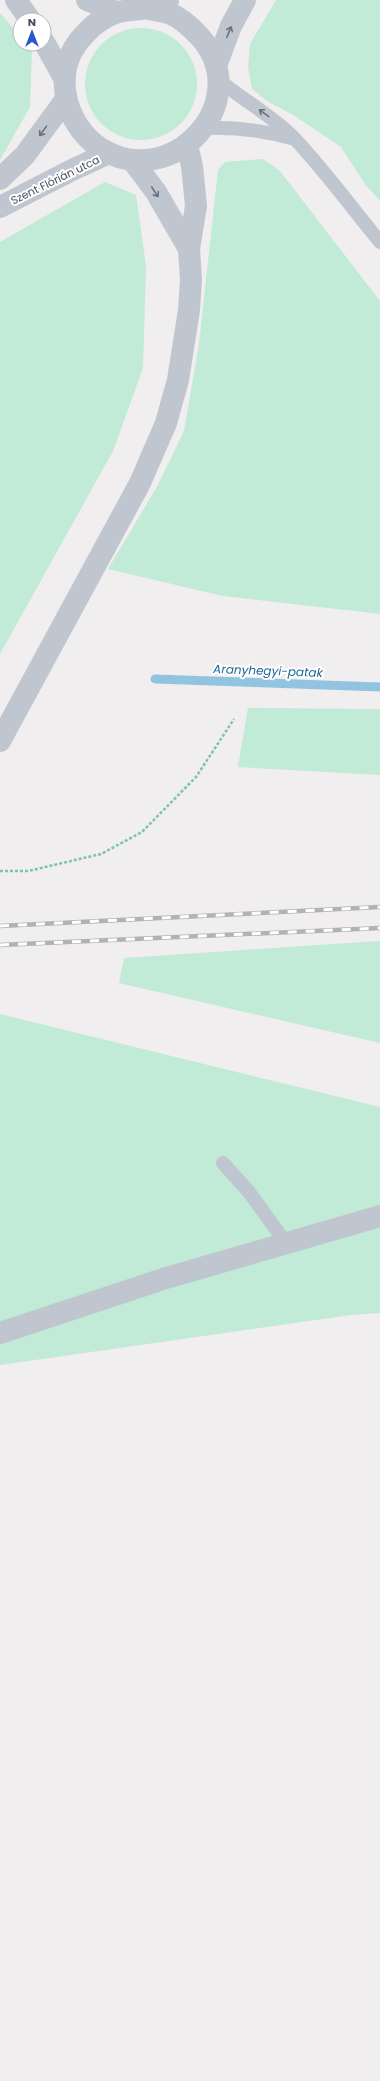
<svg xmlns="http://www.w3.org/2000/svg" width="380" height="2081" viewBox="0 0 380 2081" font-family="Poppins,sans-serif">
<rect width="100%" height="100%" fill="#f0eeee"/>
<g fill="#c1ead7">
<path d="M 276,0 L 380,0 L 380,201 L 365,184 L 341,147 L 295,116 L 267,101 L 252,89 L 248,67 L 250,44 Z"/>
<path d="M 0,13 L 20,36 L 20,44 L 27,44 L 32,50 L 30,107 L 0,160 Z"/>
<circle cx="141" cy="84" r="56"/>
<path d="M 263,159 L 280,171 L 380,301 L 380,614 L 223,596 L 108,569 L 158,485 L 184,431 L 199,344 L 218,170 L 225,162 Z"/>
<path d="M 105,182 L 136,195 L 146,266 L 143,368 L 113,451 L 0,654 L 0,242 Z"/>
<path d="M 248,708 L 380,709 L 380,775 L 238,767 Z"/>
<path d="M 380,941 L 380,1043 L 119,983 L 124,958 Z"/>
<path d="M 0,1014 L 380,1107 L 380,1313 L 351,1315 L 0,1365 Z"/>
</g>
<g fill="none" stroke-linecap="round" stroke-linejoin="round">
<path stroke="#92c4e2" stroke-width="9" d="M 155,679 L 380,687"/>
<path stroke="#7cc4ad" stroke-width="2.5" stroke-dasharray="3 2" stroke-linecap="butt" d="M 0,871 L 28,871 L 101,854 L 142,832 L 196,777 L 234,719"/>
<g stroke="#c0c6cf" stroke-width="14">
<path d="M 218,79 C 242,100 272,115 295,139 C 325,171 352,208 380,242"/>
<path d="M 204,128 C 234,127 262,130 291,138"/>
<path d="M 223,1163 L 249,1192 L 286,1243"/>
</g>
<g stroke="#c0c6cf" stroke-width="22">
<path d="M 16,0 L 30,20"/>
<path d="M 87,0 L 116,12"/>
<path d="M 44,42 L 64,78"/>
<path d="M 0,179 L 25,155 L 66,99"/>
<path d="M 0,207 L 72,170 L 109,153"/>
<path d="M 0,1333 L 163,1279 L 380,1216"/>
</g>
<g stroke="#c0c6cf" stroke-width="22">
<path d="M 145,8 C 153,10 162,11 169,13 C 181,18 191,27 200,37 C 257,101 171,194 100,148 C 63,123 51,69 84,35 C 88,31 92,26 97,23 C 103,19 109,15 116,13 C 125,9 136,11 146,8 C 153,6 161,3 168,0"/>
<path d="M 216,66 L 231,26 L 245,0"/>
<path d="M 132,160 L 156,192 L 189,249"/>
<path d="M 0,741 L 140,483 L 166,423 L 178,380 L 189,310 L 191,280 L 189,249 L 196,206 L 192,166 L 187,145"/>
</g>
<defs>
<g id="rail">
<path d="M 0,926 L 380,907"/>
<path d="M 0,945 L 380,928"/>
</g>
</defs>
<use href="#rail" stroke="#b1b2b8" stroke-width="4.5"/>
<use href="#rail" stroke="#fff" stroke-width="3" stroke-dasharray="9" stroke-linecap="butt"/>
</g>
<defs><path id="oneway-shaft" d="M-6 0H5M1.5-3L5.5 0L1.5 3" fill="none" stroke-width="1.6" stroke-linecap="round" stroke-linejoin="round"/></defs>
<g stroke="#6c727c">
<use href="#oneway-shaft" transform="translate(229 32) rotate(-68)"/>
<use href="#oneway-shaft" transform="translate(264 113) rotate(-144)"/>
<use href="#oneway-shaft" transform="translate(43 131) rotate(126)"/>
<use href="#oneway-shaft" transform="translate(155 192) rotate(57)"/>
</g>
<g text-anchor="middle" stroke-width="4" stroke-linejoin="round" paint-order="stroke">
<g font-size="11" fill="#484e59" stroke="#fff">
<text transform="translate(55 180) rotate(-26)" y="4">Szent Flórián utca</text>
</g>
<g font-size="12" font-style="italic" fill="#1b6a99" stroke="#fff">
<text transform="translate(268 671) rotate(2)" y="4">Aranyhegyi-patak</text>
</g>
</g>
<g transform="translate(32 32)"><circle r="19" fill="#ffffff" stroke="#b6b8bd"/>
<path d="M0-3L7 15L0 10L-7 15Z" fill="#2c58cd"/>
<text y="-6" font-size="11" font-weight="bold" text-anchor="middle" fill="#484e59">N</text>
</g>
</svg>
